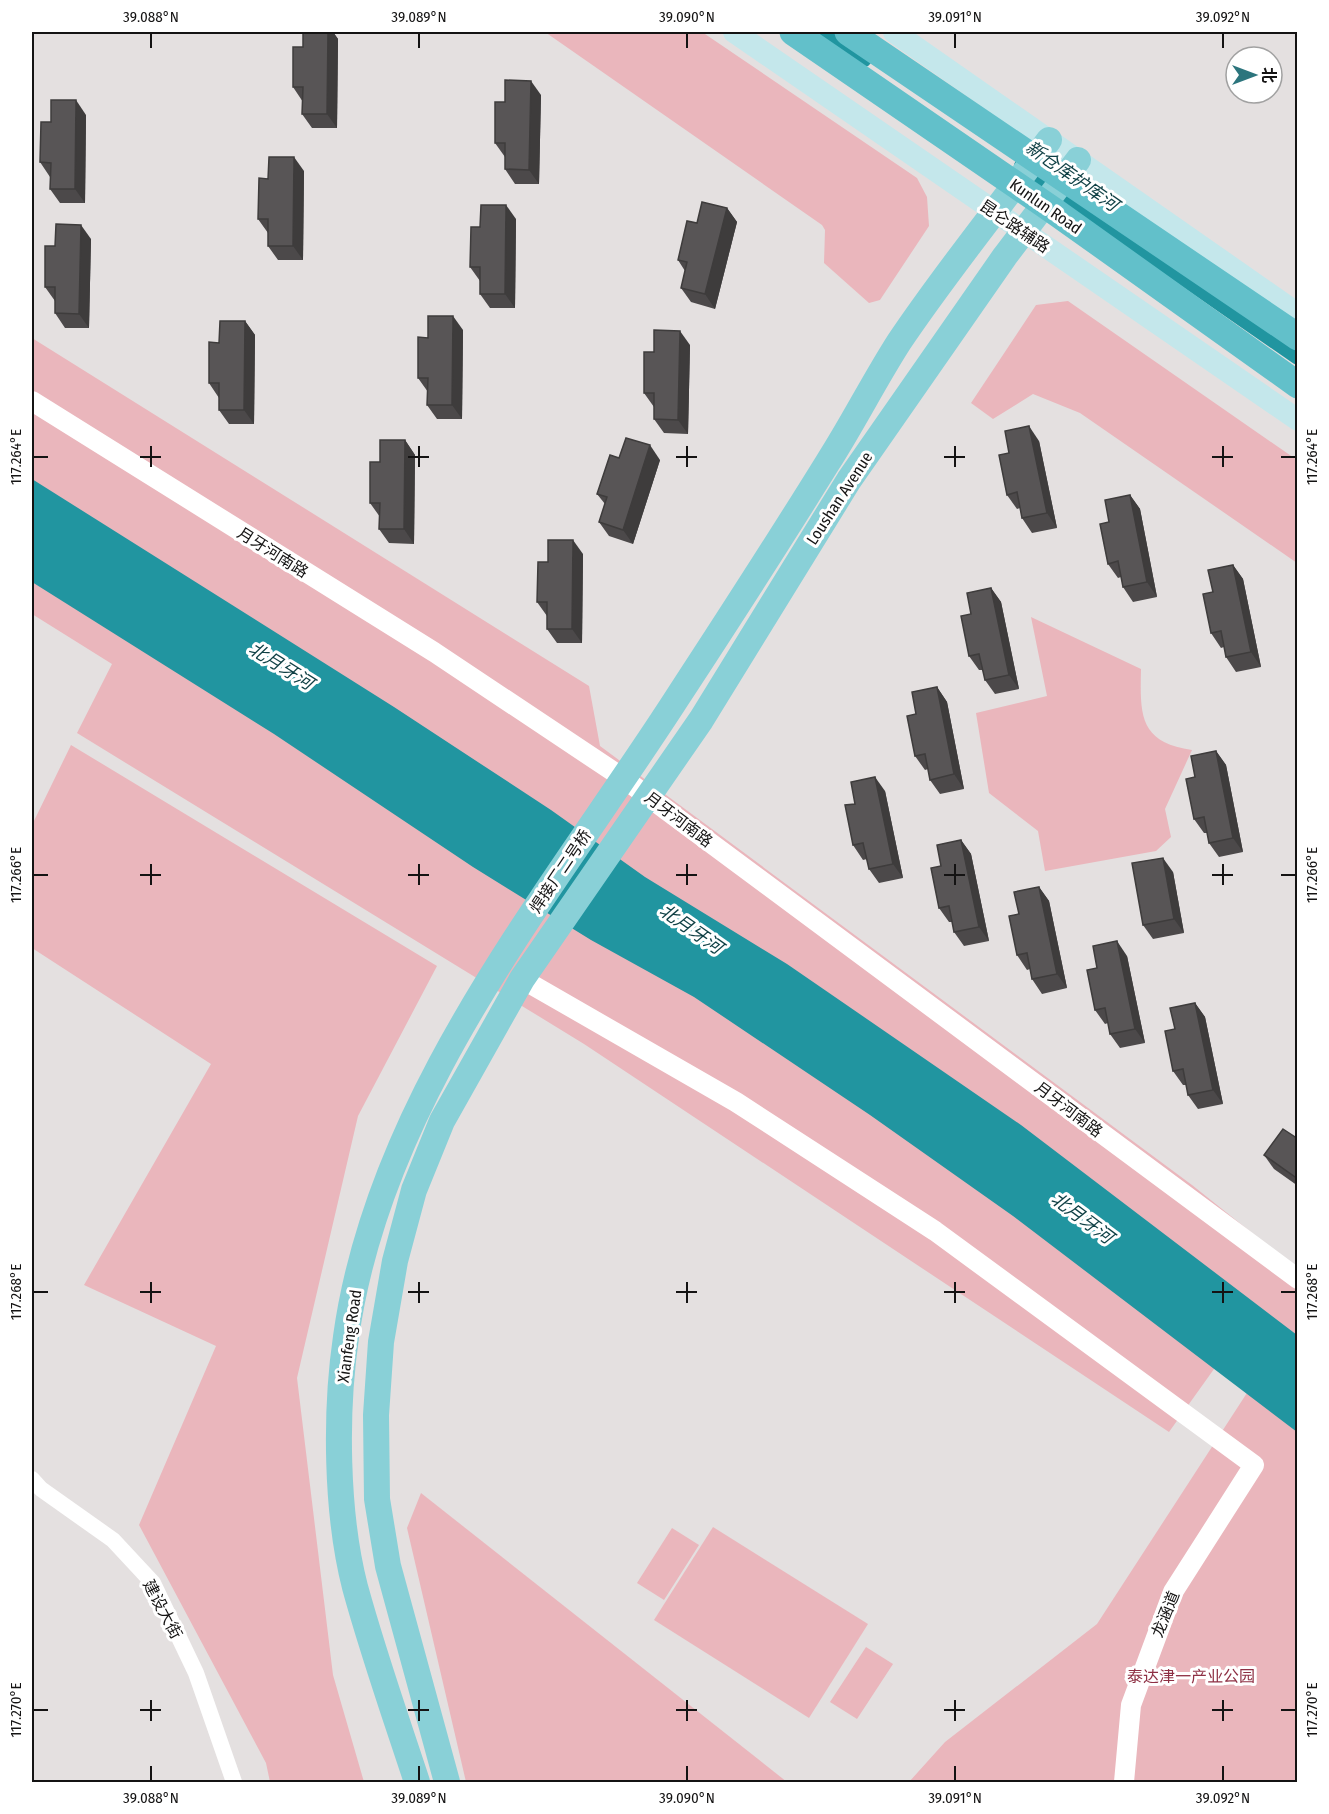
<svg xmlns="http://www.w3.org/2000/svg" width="1329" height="1814" viewBox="0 0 1329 1814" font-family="'Fira Sans Condensed','Noto Sans SC',sans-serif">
<rect width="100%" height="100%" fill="#e4e0e0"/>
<g fill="#eab6bc">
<path d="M 545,32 L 702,32 L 917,178 L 927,197 L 929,226 L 880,300 L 869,303 L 824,263 L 825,230 L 822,225 Z"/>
<path d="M 1068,301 L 1297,460 L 1297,563 L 1080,413 L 1033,394 L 993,419 L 971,403 L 1036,305 Z"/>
<path d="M 32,338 L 589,686 L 600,746 L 1192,1185 L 1297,1269 L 1297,1398 L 1229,1348 L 1169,1432 L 584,1044 L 77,733 L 112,664 L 32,614 Z"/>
<path d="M 1031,617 L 1141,669 C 1140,715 1139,742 1192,750 L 1165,809 L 1171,837 L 1156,851 L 1045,871 L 1038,831 L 989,793 L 976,713 L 1047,696 Z"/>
<path d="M 71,745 L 437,966 L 358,1116 L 297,1378 L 333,1675 L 364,1782 L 270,1782 L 266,1763 L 139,1525 L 216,1346 L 84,1285 L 211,1064 L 32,948 L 32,825 Z"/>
<path d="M 1256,1379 L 1297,1410 L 1297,1782 L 909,1782 L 945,1742 L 1097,1624 Z"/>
<path d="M 421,1493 L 787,1782 L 466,1782 L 407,1528 Z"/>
<path d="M 713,1527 L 868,1624 L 809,1718 L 654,1620 Z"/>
<path d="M 672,1528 L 699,1545 L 664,1600 L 637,1583 Z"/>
<path d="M 866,1647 L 893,1664 L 857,1719 L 830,1702 Z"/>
</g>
<path fill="#2195a0" d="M 32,479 L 394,707 L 551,810 L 645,877 L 787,964 L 1021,1125 L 1297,1335 L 1297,1432 L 1013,1216 L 870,1115 L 694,997 L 591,940 L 473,867 L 274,734 L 32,582 Z"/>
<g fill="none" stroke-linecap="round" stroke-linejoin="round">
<g stroke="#2195a0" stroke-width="16">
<path d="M 822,32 L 864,59"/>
<path d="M 1022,166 L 1298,357"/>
</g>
<path stroke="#fff" stroke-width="16" d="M 32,1479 L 41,1489 L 113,1540 L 153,1583 L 196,1673 L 234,1782"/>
<g stroke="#fff" stroke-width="20">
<path d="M 32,401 L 434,652 L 623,778 L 1298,1279"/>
<path d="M 522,979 L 736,1102 L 935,1231 L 1254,1465 L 1173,1592 L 1131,1705 L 1124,1782"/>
</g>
<g stroke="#c4e7eb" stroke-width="22">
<path d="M 734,32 L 1298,420"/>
<path d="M 894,32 L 1298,314"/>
</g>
<g stroke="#89d0d7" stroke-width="26">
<path d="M 417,1782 C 396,1718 373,1653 355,1587 C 336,1513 335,1412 346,1337 C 379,1097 550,895 677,698 C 728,620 779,541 828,462 C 853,423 874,381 899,342 C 946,272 999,207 1049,140"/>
<path d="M 447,1782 L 388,1566 L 377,1499 L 376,1415 L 381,1342 L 395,1261 L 414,1190 L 442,1121 L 522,979 L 701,720 L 849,480 L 1005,256 L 1078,160"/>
</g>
<g stroke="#62c0ca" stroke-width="27">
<path d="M 793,32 L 1054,211 L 1298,385"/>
<path d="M 848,32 L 1298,337"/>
</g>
</g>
<g fill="#4c494a">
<path d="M 303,32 L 333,32 L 338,39 L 337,128 L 312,128 L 302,114 L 303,102 L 293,87 L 303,47 Z"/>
<path d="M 541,95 L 539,184 L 515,184 L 505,169 L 505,157 L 495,143 L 505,102 Z"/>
<path d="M 86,115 L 85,203 L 60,203 L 50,189 L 50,177 L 40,162 L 51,122 Z"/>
<path d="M 304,171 L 303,260 L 278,260 L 268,246 L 268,233 L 258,219 L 268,179 Z"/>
<path d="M 727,208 L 737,222 L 715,309 L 691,302 L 681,288 L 685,271 L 678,260 L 697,223 Z"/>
<path d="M 516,219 L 515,308 L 490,308 L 480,294 L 480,281 L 470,267 L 480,227 Z"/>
<path d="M 91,239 L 89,328 L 65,328 L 55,313 L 55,301 L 45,287 L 55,246 Z"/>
<path d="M 245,321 L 255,335 L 254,424 L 229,424 L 219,410 L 219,398 L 209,383 L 219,343 Z"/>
<path d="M 463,330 L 462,419 L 437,419 L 427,405 L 428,392 L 418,378 L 428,338 Z"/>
<path d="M 690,345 L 688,434 L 664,433 L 654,419 L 654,407 L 644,393 L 654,352 Z"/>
<path d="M 405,440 L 415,455 L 414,544 L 389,543 L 379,529 L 380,517 L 370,503 L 380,462 Z"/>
<path d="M 1039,441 L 1057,528 L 1032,533 L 1022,518 L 1020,508 L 1017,509 L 1007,495 L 1009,453 Z"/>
<path d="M 619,458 L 660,460 L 633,544 L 609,536 L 599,522 L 605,504 L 597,494 Z"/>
<path d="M 1130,495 L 1140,509 L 1157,597 L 1133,602 L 1123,587 L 1121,577 L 1118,578 L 1108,564 L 1109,522 Z"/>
<path d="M 583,554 L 582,643 L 557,643 L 547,629 L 547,616 L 537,602 L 548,562 Z"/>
<path d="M 1233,565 L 1243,579 L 1261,667 L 1236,672 L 1226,657 L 1224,647 L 1221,648 L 1211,633 L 1213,592 Z"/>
<path d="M 991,588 L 1001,602 L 1019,689 L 995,694 L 985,680 L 983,670 L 979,670 L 969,656 L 971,614 Z"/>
<path d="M 937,687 L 947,702 L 964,789 L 940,794 L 930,780 L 928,769 L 925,770 L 915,756 L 916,714 Z"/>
<path d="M 1216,751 L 1226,765 L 1243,852 L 1219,857 L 1209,843 L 1207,833 L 1204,833 L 1194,819 L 1195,777 Z"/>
<path d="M 885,791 L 903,878 L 879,883 L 869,869 L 867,859 L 863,860 L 853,845 L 855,804 Z"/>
<path d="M 961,840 L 971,854 L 989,941 L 964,946 L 954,932 L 952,922 L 949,922 L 939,908 L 941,866 Z"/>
<path d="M 1173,872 L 1184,933 L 1153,939 L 1143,925 Z"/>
<path d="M 1039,887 L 1049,901 L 1067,988 L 1042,994 L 1032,979 L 1030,969 L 1027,970 L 1017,955 L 1019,914 Z"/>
<path d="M 1127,956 L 1145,1043 L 1120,1048 L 1110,1034 L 1108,1023 L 1105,1024 L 1095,1010 L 1097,968 Z"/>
<path d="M 1195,1003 L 1205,1017 L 1223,1104 L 1198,1109 L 1188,1095 L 1186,1085 L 1183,1085 L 1173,1071 L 1175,1029 Z"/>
<path d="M 1298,1139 L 1298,1186 L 1274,1169 L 1264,1155 Z"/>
</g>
<g fill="#3e3c3c">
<path d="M 328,32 L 333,32 L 338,39 L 337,128 L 327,114 Z"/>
<path d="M 531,81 L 541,95 L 539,184 L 529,170 Z"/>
<path d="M 76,100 L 86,115 L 85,203 L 75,189 Z"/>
<path d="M 294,157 L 304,171 L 303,260 L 293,246 Z"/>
<path d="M 506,205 L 516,219 L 515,308 L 505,294 Z"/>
<path d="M 727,208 L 737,222 L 715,309 L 705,294 Z"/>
<path d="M 81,225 L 91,239 L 89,328 L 79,314 Z"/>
<path d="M 453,316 L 463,330 L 462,419 L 452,405 Z"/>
<path d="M 245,321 L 255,335 L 254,424 L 244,410 Z"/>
<path d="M 680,331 L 690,345 L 688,434 L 678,420 Z"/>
<path d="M 1029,426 L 1039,441 L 1057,528 L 1047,513 Z"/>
<path d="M 405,440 L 415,455 L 414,544 L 404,529 Z"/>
<path d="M 650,445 L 660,460 L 633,544 L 623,530 Z"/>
<path d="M 1130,495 L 1140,509 L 1157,597 L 1147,582 Z"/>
<path d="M 573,540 L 583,554 L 582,643 L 572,629 Z"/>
<path d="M 1233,565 L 1243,579 L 1261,667 L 1251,652 Z"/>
<path d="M 991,588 L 1001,602 L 1019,689 L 1009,675 Z"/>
<path d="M 937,687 L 947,702 L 964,789 L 954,774 Z"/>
<path d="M 1216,751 L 1226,765 L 1243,852 L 1233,838 Z"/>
<path d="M 875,777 L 885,791 L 903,878 L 893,864 Z"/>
<path d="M 961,840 L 971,854 L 989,941 L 979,927 Z"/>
<path d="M 1163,858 L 1173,872 L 1184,933 L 1174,919 Z"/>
<path d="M 1039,887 L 1049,901 L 1067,988 L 1057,974 Z"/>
<path d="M 1117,941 L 1127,956 L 1145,1043 L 1135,1029 Z"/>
<path d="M 1195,1003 L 1205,1017 L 1223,1104 L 1213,1090 Z"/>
</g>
<g fill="#585556" stroke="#3e3c3c" stroke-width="1.5">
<path d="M 303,32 L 328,32 L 327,114 L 302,114 L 303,87 L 293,87 L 293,47 L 303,47 Z"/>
<path d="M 505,80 L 531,81 L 529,170 L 505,169 L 505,143 L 495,143 L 495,102 L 505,102 Z"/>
<path d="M 51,100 L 76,100 L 75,189 L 50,189 L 51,163 L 40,162 L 41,122 L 51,122 Z"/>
<path d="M 269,157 L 294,157 L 293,246 L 268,246 L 268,219 L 258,219 L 259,178 L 268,179 Z"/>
<path d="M 702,202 L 727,208 L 705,294 L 681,288 L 687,262 L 678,260 L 687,221 L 697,223 Z"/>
<path d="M 481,205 L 506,205 L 505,294 L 480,294 L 480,267 L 470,267 L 471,227 L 480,227 Z"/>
<path d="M 56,224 L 81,225 L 79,314 L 55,313 L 55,287 L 45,287 L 45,246 L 55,246 Z"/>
<path d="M 428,316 L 453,316 L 452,405 L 427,405 L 428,378 L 418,378 L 418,337 L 428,338 Z"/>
<path d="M 220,321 L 245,321 L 244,410 L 219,410 L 219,383 L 209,383 L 209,342 L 219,343 Z"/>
<path d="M 654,330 L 680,331 L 678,420 L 654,419 L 654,393 L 644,393 L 644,352 L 654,352 Z"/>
<path d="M 1029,426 L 1047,513 L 1022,518 L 1017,492 L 1007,495 L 999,455 L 1009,453 L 1005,431 Z"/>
<path d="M 626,438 L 650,445 L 623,530 L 599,522 L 607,497 L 597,494 L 610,455 L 619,458 Z"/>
<path d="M 380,440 L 405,440 L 404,529 L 379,529 L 380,503 L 370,503 L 370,462 L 380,462 Z"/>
<path d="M 1130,495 L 1147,582 L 1123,587 L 1118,561 L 1108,564 L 1100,524 L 1109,522 L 1105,500 Z"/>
<path d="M 548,540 L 573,540 L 572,629 L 547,629 L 547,602 L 537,602 L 538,562 L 548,562 Z"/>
<path d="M 1233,565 L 1251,652 L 1226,657 L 1221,631 L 1211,633 L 1203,594 L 1213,592 L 1208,570 Z"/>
<path d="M 991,588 L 1009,675 L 985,680 L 979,654 L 969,656 L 961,616 L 971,614 L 967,593 Z"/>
<path d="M 937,687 L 954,774 L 930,780 L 925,754 L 915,756 L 907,716 L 916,714 L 912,692 Z"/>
<path d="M 1216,751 L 1233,838 L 1209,843 L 1204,817 L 1194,819 L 1186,779 L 1195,777 L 1191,756 Z"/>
<path d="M 875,777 L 893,864 L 869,869 L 863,843 L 853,845 L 845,805 L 855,804 L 851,782 Z"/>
<path d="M 961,840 L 979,927 L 954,932 L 949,906 L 939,908 L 931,868 L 941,866 L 937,845 Z"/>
<path d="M 1163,858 L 1174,919 L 1143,925 L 1132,863 Z"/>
<path d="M 1039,887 L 1057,974 L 1032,979 L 1027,953 L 1017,955 L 1009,916 L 1019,914 L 1014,892 Z"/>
<path d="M 1117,941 L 1135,1029 L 1110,1034 L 1105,1008 L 1095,1010 L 1087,970 L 1097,968 L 1093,946 Z"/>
<path d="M 1195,1003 L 1213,1090 L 1188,1095 L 1183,1069 L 1173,1071 L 1165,1031 L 1175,1029 L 1170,1008 Z"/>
<path d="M 1283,1129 L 1298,1139 L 1298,1179 L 1264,1155 Z"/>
</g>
<path fill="none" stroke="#141313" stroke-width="2" d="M 151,33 L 151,48M 419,33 L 419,48M 687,33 L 687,48M 955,33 L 955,48M 1223,33 L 1223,48M 151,446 L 151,467M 419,446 L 419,467M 687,446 L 687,467M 955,446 L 955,467M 1223,446 L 1223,467M 33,457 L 48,457M 140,457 L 161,457M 408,457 L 429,457M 676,457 L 697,457M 944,457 L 965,457M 1212,457 L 1233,457M 1281,457 L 1296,457M 151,864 L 151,885M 419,864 L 419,885M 687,864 L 687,885M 955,864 L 955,885M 1223,864 L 1223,885M 33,875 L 48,875M 140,875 L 161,875M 408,875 L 429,875M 676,875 L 697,875M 944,875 L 965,875M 1212,875 L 1233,875M 1281,875 L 1296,875M 151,1282 L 151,1303M 419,1282 L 419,1303M 687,1282 L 687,1303M 955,1282 L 955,1303M 1223,1282 L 1223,1303M 33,1292 L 48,1292M 140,1292 L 161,1292M 408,1292 L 429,1292M 676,1292 L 697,1292M 944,1292 L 965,1292M 1212,1292 L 1233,1292M 1281,1292 L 1296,1292M 151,1700 L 151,1721M 419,1700 L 419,1721M 687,1700 L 687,1721M 955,1700 L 955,1721M 1223,1700 L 1223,1721M 33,1710 L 48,1710M 140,1710 L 161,1710M 408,1710 L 429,1710M 676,1710 L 697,1710M 944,1710 L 965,1710M 1212,1710 L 1233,1710M 1281,1710 L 1296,1710M 151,1766 L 151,1781M 419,1766 L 419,1781M 687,1766 L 687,1781M 955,1766 L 955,1781M 1223,1766 L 1223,1781"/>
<g text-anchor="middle" stroke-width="6" stroke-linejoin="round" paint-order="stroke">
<g font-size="16" fill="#141313" stroke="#fff">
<text transform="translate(1046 206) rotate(35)" y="6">Kunlun Road</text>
<text transform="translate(1015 226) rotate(34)" y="6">昆仑路辅路</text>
<text transform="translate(839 498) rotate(-57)" y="6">Loushan Avenue</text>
<text transform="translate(273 552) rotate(32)" y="6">月牙河南路</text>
<text transform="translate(679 819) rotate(37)" y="6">月牙河南路</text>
<text transform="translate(560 871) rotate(-56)" y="6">焊接厂二号桥</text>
<text transform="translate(1069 1109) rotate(37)" y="6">月牙河南路</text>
<text transform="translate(349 1336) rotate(-82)" y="6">Xianfeng Road</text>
<text transform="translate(163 1609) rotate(62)" y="6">建设大街</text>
<text transform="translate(1165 1614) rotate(-68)" y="6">龙涵道</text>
</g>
<g font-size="16" fill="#8e3044" stroke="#fff">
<text x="1191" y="1682">泰达津一产业公园</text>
</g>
<g font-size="18" font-style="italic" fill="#0e3f44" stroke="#fff">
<text transform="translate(1072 176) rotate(35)" y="6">新仓库护库河</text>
<text transform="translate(281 666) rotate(32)" y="6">北月牙河</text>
<text transform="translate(691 929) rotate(35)" y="6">北月牙河</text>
<text transform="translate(1082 1218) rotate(37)" y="6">北月牙河</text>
</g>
</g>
<rect width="1329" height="1814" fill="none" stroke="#ffffff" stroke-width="66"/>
<g transform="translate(1254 75) rotate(90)"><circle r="28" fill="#ffffff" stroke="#a1a1a1" stroke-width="1.5"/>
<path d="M0-4.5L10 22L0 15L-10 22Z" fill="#2c757d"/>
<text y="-9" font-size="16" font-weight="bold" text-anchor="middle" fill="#141313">北</text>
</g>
<rect x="33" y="33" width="1263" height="1748" fill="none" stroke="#141313" stroke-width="2"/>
<g font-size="15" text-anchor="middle" fill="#141313">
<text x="151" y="22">39.088°N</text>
<text x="419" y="22">39.089°N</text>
<text x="687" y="22">39.090°N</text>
<text x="955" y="22">39.091°N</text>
<text x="1223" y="22">39.092°N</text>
<text transform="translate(1312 457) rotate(-90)" y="5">117.264°E</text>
<text transform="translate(16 457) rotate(-90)" y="5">117.264°E</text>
<text transform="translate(16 875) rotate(-90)" y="5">117.266°E</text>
<text transform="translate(1312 875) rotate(-90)" y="5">117.266°E</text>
<text transform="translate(16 1292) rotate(-90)" y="5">117.268°E</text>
<text transform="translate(1312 1292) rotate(-90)" y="5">117.268°E</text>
<text transform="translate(16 1710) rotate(-90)" y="5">117.270°E</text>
<text transform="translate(1312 1710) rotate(-90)" y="5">117.270°E</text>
<text x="151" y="1803">39.088°N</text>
<text x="419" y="1803">39.089°N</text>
<text x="687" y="1803">39.090°N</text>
<text x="955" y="1803">39.091°N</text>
<text x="1223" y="1803">39.092°N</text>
</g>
</svg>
